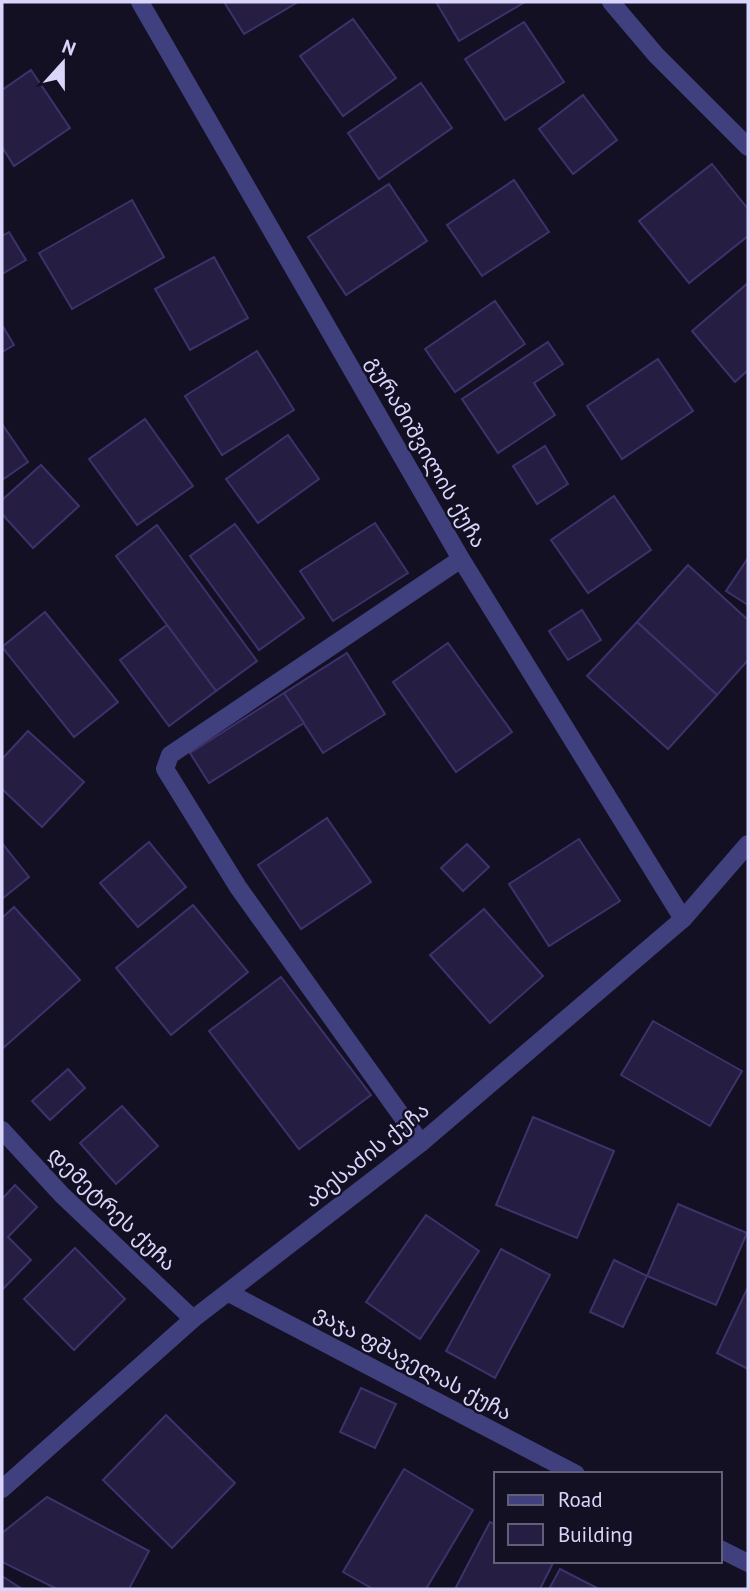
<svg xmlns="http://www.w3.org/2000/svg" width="750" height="1591" viewBox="0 0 750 1591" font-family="'PT Sans','Noto Sans Georgian',sans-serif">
<rect width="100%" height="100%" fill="#131023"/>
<g fill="#251e42" stroke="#3d326c" stroke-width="2">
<path d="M 224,2 L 298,2 L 244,34 Z"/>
<path d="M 436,2 L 525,2 L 459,41 Z"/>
<path d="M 353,19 L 396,78 L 343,116 L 300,56 Z"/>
<path d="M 524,22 L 564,82 L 505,120 L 465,59 Z"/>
<path d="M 31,70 L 70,128 L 14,166 L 2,147 L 2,90 Z"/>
<path d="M 421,83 L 452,128 L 379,179 L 348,133 Z"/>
<path d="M 583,95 L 617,140 L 573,174 L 539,129 Z"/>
<path d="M 712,164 L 748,209 L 748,236 L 689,283 L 639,221 Z"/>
<path d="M 514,180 L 549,232 L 482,276 L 447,225 Z"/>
<path d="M 389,184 L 427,241 L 346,295 L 308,237 Z"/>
<path d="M 132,200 L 164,257 L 72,309 L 39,253 Z"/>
<path d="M 9,232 L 26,260 L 2,274 L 2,236 Z"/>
<path d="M 214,257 L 248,318 L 190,350 L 155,289 Z"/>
<path d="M 748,283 L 748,370 L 735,382 L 692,331 Z"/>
<path d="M 495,301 L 525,344 L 455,392 L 425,349 Z"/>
<path d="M 2,325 L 14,345 L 2,352 Z"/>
<path d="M 548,342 L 563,364 L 534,383 L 555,415 L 498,453 L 462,399 Z"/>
<path d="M 257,351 L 294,410 L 222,455 L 185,396 Z"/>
<path d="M 658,359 L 693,411 L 622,459 L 587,406 Z"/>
<path d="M 145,419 L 193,486 L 137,525 L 89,459 Z"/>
<path d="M 2,424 L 28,462 L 2,480 Z"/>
<path d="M 288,435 L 319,479 L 258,523 L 226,479 Z"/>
<path d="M 545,446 L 568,484 L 537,504 L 513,466 Z"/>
<path d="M 41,465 L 79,506 L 33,548 L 2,514 L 2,500 Z"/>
<path d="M 614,496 L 651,550 L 588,593 L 551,540 Z"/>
<path d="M 375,523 L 408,573 L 333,621 L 300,571 Z"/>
<path d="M 235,524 L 304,618 L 259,650 L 190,556 Z"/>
<path d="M 157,525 L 257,661 L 216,691 L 116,556 Z"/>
<path d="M 748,558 L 748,605 L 726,591 Z"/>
<path d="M 688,565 L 748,620 L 748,660 L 717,695 L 637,622 Z"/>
<path d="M 582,610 L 601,640 L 568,660 L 549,631 Z"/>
<path d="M 45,612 L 118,702 L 74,737 L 2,647 Z"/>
<path d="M 637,622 L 717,695 L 668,749 L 587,676 Z"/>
<path d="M 167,625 L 216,691 L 169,726 L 120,660 Z"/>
<path d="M 448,643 L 512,732 L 456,772 L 393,682 Z"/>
<path d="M 347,653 L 385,714 L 323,753 L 284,693 Z"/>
<path d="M 284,693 L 304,723 L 209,783 L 190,753 Z"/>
<path d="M 28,731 L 84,782 L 42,827 L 2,789 L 2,759 Z"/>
<path d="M 327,818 L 371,882 L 301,929 L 258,865 Z"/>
<path d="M 579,839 L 620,901 L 549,946 L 509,884 Z"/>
<path d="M 149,842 L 186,887 L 138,927 L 100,883 Z"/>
<path d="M 2,843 L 29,877 L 2,899 Z"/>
<path d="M 467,844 L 489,867 L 463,891 L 441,868 Z"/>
<path d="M 193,905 L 248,972 L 171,1035 L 116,968 Z"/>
<path d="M 14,907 L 80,980 L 2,1049 L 2,918 Z"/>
<path d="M 484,909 L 543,976 L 490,1023 L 430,955 Z"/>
<path d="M 281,977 L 371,1095 L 299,1149 L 209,1031 Z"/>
<path d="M 653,1021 L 742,1071 L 710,1126 L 621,1075 Z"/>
<path d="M 68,1069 L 85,1088 L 50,1120 L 32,1101 Z"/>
<path d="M 122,1106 L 158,1146 L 116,1184 L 80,1143 Z"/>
<path d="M 533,1117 L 614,1151 L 577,1238 L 496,1205 Z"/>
<path d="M 15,1185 L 37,1207 L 8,1237 L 31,1260 L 2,1290 L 2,1199 Z"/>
<path d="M 678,1204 L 747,1233 L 716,1305 L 647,1276 Z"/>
<path d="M 426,1215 L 479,1251 L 420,1339 L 366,1302 Z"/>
<path d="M 75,1248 L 125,1299 L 74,1350 L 24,1299 Z"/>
<path d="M 501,1249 L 550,1275 L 495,1378 L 446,1351 Z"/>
<path d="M 614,1260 L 647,1276 L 623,1327 L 590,1312 Z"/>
<path d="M 748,1287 L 748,1369 L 717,1353 Z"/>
<path d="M 361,1388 L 396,1404 L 375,1448 L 340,1432 Z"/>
<path d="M 166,1415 L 235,1483 L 172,1548 L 103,1480 Z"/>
<path d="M 404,1469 L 473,1510 L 426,1589 L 373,1589 L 343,1572 Z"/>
<path d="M 47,1497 L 149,1551 L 129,1589 L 57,1589 L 2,1562 L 2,1533 Z"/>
<path d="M 490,1522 L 496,1525 L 496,1561 L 554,1561 L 540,1589 L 455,1589 Z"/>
<path d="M 560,1569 L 599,1589 L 549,1589 Z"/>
<path d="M 2,1576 L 22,1589 L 2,1589 Z"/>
</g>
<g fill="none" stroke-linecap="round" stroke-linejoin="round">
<g stroke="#41407e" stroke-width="18">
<path d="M 140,2 L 461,559 L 683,919"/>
<path d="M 611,2 L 656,55 L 748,147"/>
<path d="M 2,1130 L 62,1195 L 193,1319"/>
<path d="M 421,1143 L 238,887 L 165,769 L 170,755 L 461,559"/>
<path d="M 229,1293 L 576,1474"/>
<path d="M 2,1489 L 193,1319 L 421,1143 L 683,919 L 748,844"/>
<path d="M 720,1549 L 748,1563"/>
</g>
</g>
<g text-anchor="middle" stroke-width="5" stroke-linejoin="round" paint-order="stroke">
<g font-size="21" fill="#dad6fb" stroke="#131023">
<text transform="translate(426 452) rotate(60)" y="7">გურამიშვილის ქუჩა</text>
<text transform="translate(367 1155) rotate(-39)" y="7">აბესაძის ქუჩა</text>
<text transform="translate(112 1209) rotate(44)" y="7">დემეტრეს ქუჩა</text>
<text transform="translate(413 1363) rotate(28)" y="7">ვაჯა ფშაველას ქუჩა</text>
</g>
</g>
<rect width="750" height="1591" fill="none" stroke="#dad6fb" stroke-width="7"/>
<rect x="494" y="1472" width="228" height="91" fill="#131023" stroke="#635f79" stroke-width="2"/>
<rect x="508" y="1495" width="35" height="10" fill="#41407e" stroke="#635f79" stroke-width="2"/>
<text x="558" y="1507" font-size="21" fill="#dad6fb">Road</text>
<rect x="508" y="1524" width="35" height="21" fill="#251e42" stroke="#635f79" stroke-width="2"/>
<text x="558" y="1542" font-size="21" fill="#dad6fb">Building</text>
<g transform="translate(63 63) rotate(21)" stroke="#131023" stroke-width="5" paint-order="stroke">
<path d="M0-5L12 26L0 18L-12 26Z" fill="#dad6fb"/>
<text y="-10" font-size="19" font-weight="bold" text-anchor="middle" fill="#dad6fb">N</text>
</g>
</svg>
